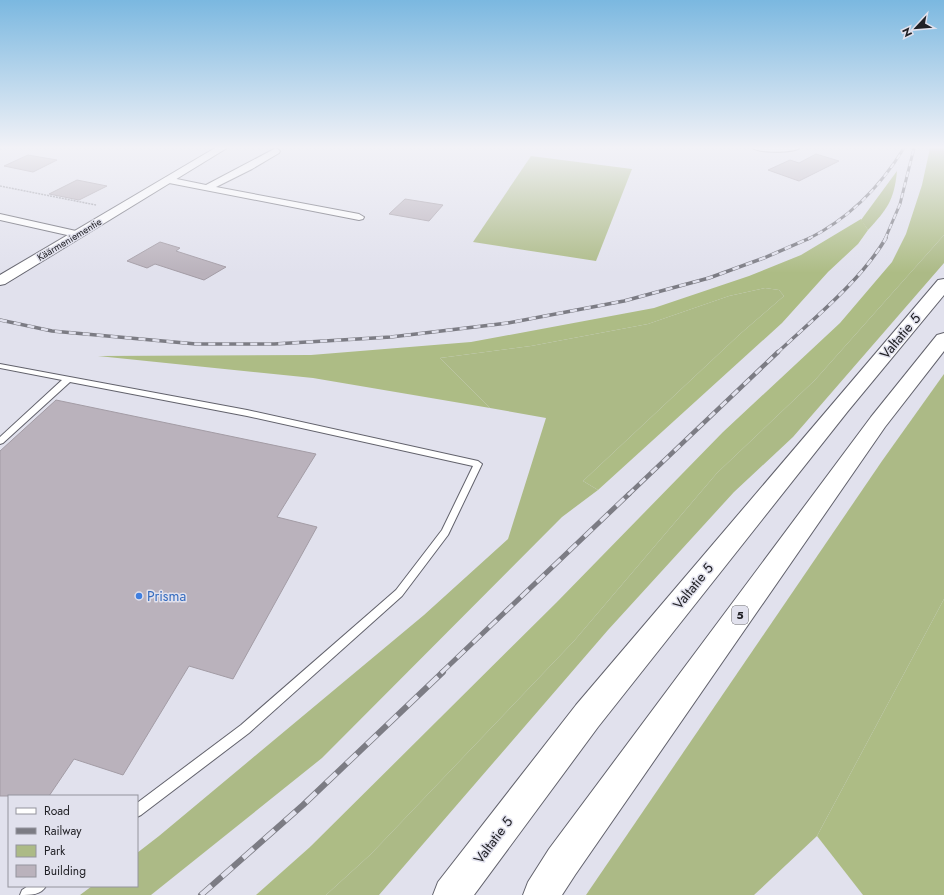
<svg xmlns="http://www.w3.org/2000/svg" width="944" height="895" viewBox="0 0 944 895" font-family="Jost,sans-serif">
<rect width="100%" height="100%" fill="#e1e1ed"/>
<g fill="#acba86">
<path d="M 531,156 L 632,169 L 596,261 L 473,242 Z"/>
<path d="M 897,171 C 894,201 887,209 868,230 L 861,220 Z"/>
<path d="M 944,235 L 944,263 L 793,437 L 734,492 L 608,630 L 379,895 L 326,895 L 371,854 L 574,641 L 717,473 L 815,380 Z"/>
<path d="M 765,288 L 779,290 L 784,296 L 740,334 L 583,481 L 598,490 L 562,517 L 322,758 L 151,895 L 80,895 L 92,886 L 137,886 L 137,853 L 159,836 L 424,615 L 508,539 L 546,418 L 490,408 L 440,358 L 531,346 L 648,324 L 729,296 Z"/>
<path d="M 944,374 L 944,599 L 817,836 L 754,895 L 586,895 L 882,461 Z"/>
</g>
<g fill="#adbc85">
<path d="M 930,148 L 944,148 L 944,235 L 815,380 L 717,473 L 574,641 L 371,854 L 326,895 L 256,895 L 310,847 L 557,602 L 723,432 L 840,323 L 892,262 L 906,234 L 922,185 Z"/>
<path d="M 861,219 L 868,230 L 858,244 L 828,272 L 782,323 L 598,490 L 583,481 L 740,334 L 784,296 L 779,290 L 765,288 L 729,296 L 648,324 L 531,346 L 440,358 L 490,408 L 313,378 L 98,356 L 311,355 L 471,342 L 654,308 L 749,276 L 801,255 Z"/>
<path d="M 944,599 L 944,895 L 863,895 L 817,836 Z"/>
</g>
<g fill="#bab2bc" stroke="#a39ca5">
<path d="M 816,154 L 839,161 L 799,181 L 768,170 L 790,160 L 799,163 Z"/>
<path d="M 28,155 L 57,160 L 33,172 L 4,166 Z"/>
<path d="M 77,180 L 107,186 L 79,200 L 49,194 Z"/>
<path d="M 405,199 L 443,205 L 429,221 L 389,214 Z"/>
<path d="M 160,242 L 180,248 L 176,251 L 226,267 L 204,280 L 155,264 L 147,268 L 127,261 Z"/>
<path d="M 56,400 L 316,454 L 277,517 L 317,527 L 233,679 L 189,666 L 123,775 L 74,759 L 49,796 L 0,796 L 0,451 Z"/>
</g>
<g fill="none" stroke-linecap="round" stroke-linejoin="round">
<defs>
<g id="service">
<path d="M 0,364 L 247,410 L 478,461 L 482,464 L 448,535 L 402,596 L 249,733 L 141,815 L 137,817 L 137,803 L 241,725 L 396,590 L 442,530 L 473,466 L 247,416 L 70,382 L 3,443 L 0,444 L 0,437 L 62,380 L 0,368 Z"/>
<path d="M 28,886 L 46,886 C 41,895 31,895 20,895 L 22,890 Z"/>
</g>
<g id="minor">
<path d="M 276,148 L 280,151 L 279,153 L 252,169 L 216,187 L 359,214 L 364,217 L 363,219 L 359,220 L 164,182 L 162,180 L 167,177 L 206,185 Z"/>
<path d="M 753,148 L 799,148 C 794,153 757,153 753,148 Z"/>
<path d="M 0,214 L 76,231 L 81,234 L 76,237 L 0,220 Z"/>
</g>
<path id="tertiary" d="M 215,148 L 227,148 L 5,284 L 0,285 L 0,275 Z"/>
<g id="trunk">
<path d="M 944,279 L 944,295 L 848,411 L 598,727 L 474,895 L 433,895 L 438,882 L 576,705 L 938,280 Z"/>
<path d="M 944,333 L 944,351 L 885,427 L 575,875 L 562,895 L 523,895 L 528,882 L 549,849 L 871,417 L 937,335 Z"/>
</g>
</defs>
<use href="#service" stroke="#62626c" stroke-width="2"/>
<use href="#minor" stroke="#62626c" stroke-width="2"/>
<use href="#tertiary" stroke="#62626c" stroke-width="2"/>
<use href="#trunk" stroke="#62626c" stroke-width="2"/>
<g stroke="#9b9ba4" stroke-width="1.5" stroke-dasharray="2 1" stroke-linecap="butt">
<path d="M 0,149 L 3,148"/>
<path d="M 0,186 L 96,205"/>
</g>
<use href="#service" fill="#fff" fill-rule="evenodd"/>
<use href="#minor" fill="#fff" fill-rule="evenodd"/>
<use href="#tertiary" fill="#fff" fill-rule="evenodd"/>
<use href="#trunk" fill="#fff" fill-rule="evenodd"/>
<defs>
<g id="rail-far4">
<path d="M 808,239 C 850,218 880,187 904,148"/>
<path d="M 885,239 L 900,204 L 914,148"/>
</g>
<g id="rail-far3">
<path d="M 0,320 L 52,331 L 196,344 L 274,344 L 391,337 L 508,323 L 624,301 L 709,278 L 764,258 L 810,238"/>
<path d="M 777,353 C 814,318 860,282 886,238"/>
</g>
<path id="rail-far2" d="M 628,495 L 778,352"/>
<path id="rail-far1" d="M 441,673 L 629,494"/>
<path id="rail" d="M 201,895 L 303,805 L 443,672"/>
</defs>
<use href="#rail-far4" stroke="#7c7c84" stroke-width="3"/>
<use href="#rail-far3" stroke="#7c7c84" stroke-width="3.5"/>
<use href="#rail-far2" stroke="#7c7c84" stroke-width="4.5"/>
<use href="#rail-far1" stroke="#7c7c84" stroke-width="5"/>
<use href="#rail" stroke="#7c7c84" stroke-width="6"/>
<use href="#rail-far4" stroke="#e1e1ed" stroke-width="2" stroke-dasharray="5.5" stroke-linecap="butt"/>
<use href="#rail-far3" stroke="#e1e1ed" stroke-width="2.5" stroke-dasharray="7" stroke-linecap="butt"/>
<use href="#rail-far2" stroke="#e1e1ed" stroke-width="3" stroke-dasharray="8" stroke-linecap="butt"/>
<use href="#rail-far1" stroke="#e1e1ed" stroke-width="3.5" stroke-dasharray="11" stroke-linecap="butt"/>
<use href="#rail" stroke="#e1e1ed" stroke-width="4.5" stroke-dasharray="14" stroke-linecap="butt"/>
</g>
<linearGradient id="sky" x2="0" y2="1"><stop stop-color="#7bb8e0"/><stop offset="0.54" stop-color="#f2f2f7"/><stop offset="1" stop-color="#f2f2f7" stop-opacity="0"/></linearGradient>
<rect width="944" height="273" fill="url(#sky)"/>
<circle fill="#3f7fe0" stroke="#e1e1ed" stroke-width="1.5" cx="139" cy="596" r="4"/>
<g text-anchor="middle" stroke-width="3" stroke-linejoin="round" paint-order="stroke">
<g font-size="10" fill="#212126" stroke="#e1e1ed">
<text transform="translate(69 239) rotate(-31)" y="4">Käärmeniementie</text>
</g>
<rect fill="#e1e1ed" stroke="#5b5b62" stroke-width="1" x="732" y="606" width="16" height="18" rx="3"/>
<g font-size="11" font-weight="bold" fill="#212126">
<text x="740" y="619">5</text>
</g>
<g font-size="14" fill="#212126" stroke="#e1e1ed">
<text transform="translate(900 336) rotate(-50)" y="5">Valtatie 5</text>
<text transform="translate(693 586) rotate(-51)" y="5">Valtatie 5</text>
<text transform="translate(493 840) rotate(-53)" y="5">Valtatie 5</text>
</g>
<g font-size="14" fill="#366cbe" stroke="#e1e1ed" text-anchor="start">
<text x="147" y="601">Prisma</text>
</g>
</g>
<rect x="8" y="795" width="130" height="92" fill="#e1e1ed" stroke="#94949d"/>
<rect x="16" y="808" width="20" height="6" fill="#ffffff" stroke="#94949d"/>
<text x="44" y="815" font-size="12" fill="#212126">Road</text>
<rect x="16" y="828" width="20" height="6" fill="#7c7c84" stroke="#94949d"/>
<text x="44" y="835" font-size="12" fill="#212126">Railway</text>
<rect x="16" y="845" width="20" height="12" fill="#acba86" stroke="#94949d"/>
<text x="44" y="855" font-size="12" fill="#212126">Park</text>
<rect x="16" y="865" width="20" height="12" fill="#bab2bc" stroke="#94949d"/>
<text x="44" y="875" font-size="12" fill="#212126">Building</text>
<g transform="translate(916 28) rotate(244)" stroke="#e1e1ed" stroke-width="3" paint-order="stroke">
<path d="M0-3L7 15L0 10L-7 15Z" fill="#212126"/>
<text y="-6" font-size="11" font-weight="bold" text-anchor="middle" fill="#212126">N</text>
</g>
</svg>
